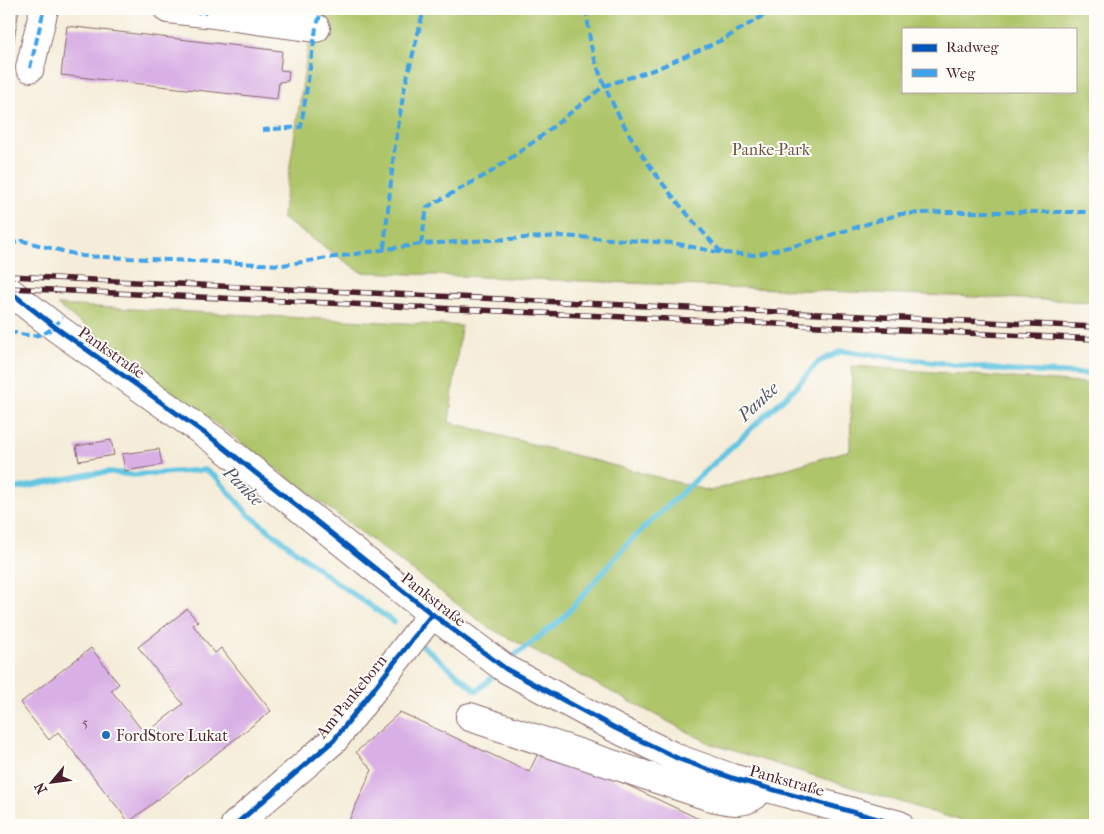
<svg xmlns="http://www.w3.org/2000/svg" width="1104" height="834" viewBox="0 0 1104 834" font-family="'IM FELL French Canon',serif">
<rect width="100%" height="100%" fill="#fdfcf7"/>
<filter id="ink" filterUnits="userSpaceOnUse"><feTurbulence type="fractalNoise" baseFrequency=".02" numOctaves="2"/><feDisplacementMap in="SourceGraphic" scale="10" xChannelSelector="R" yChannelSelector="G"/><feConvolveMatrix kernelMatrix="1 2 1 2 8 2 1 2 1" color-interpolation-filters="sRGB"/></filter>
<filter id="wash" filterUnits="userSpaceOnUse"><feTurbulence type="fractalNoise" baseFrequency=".0096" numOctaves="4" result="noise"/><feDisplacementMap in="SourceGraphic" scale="20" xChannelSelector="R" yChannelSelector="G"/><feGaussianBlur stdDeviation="1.12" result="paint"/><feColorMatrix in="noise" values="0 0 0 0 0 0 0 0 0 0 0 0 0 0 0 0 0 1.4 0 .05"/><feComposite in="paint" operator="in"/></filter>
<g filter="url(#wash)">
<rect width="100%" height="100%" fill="#f5edd9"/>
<g fill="#aec569" stroke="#7c724a" fill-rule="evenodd">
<path d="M 314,9 L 1095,9 L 1095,302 L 361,272 L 282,218 ZM 903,29 L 1075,29 L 1075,91 L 903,91 Z"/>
<path d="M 57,305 L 461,326 L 449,422 L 710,491 L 850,450 L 852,366 L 1095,384 L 1095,825 L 975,825 L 711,744 L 488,627 Z"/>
</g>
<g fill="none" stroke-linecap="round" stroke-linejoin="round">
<g stroke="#64c6e2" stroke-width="5.5">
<path d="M 9,490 L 91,474 L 111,472 L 132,475 L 205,470 L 216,477 L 248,514 L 333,580 L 394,622"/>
<path d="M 423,646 L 477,691 L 492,677"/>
<path d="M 514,656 L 562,619 L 631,540 L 796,387 L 818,362 L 842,351 L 1010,371 L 1095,374"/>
</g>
</g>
<g id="blocks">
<g fill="#d9b0e5">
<path d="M 9,9 L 19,9 L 10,65 L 9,65 Z"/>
<path d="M 67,26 L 282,51 L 280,70 L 289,71 L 288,81 L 279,82 L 277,99 L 61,75 Z"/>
<path d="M 111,440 L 114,455 L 79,461 L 76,446 Z"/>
<path d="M 159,449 L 162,465 L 125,471 L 122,454 Z"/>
<path d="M 187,609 L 198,622 L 193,625 L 215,653 L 221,648 L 271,711 L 129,822 L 58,732 L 49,740 L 20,703 L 91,648 L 119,684 L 111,690 L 145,734 L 183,704 L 138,647 Z"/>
<path d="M 400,712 L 529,772 L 542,745 L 712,825 L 347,825 L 372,770 L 356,752 Z"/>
</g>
</g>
</g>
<g filter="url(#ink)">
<use href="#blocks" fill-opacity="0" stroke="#866768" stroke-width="1"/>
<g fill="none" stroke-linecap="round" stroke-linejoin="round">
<defs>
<g id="minor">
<path d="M 168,9 L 205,13 L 206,9"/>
<path d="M 205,13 L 316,28"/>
<path d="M 30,68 L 44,9"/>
<path d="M 9,291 L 55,327 L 217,442 L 432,614 L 506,669 L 615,728 L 679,759 L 732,778 L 899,825"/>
<path d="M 470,717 L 711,797 C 727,800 741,805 755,795 L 758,785"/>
<path d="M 235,825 L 334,740 L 432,614"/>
</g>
</defs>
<use href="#minor" stroke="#866768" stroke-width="30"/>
<use href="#minor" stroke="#fff" stroke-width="28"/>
<defs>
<g id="rail">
<path d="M 9,276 L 1095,327"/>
<path d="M 9,288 L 1095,339"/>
</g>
</defs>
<use href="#rail" stroke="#4a1f2b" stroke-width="5.5"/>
<use href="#rail" stroke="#fdfcf7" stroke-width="4" stroke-dasharray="11" stroke-linecap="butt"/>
<g stroke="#40a2eb" stroke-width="4" stroke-dasharray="8 4" stroke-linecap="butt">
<path d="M 168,9 L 205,13 L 206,9"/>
<path d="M 586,9 C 588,22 589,37 592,50 C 615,129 667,194 722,253"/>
<path d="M 30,68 L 44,9"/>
<path d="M 262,130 L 301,127 L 316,28 L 322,9"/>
<path d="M 9,244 L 23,241 L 82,256 L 282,265 L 421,244 L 561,236 L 673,243 L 722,253 L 755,255 L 801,244 L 900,214 L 944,212 L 1095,212"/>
<path d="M 421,244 L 427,207 L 491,172 L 539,138 L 604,86 L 656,69 L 724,39 L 774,9"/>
<path d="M 384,248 L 394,152 L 404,90 L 424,9"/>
<path d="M 9,331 C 33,338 47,339 62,317"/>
</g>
<defs>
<g id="cycleway">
<path d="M 9,291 L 55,327 L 217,442 L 432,614 L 506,669 L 615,728 L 679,759 L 732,778 L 899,825"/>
<path d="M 235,825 L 334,740 L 432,614"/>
</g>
</defs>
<use href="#cycleway" stroke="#fdfcf7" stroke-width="8"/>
<use href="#cycleway" stroke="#0057b8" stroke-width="5"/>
</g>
</g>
<circle fill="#1f6fb2" stroke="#fdfcf7" stroke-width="2" cx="106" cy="735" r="5"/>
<g text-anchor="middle" stroke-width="4" stroke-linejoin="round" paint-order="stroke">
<g font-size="14" fill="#6e435a">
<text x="85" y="727">5</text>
</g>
<g font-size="16" fill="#68513e" stroke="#fdfcf7">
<text x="771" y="155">Panke-Park</text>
</g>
<g font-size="16" fill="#4a1f2b" stroke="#fdfcf7">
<text transform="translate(112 352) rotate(35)" y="6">Pankstraße</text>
<text transform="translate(434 599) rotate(38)" y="6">Pankstraße</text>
<text transform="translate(351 696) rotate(-51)" y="6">Am Pankeborn</text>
<text transform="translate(787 780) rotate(16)" y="6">Pankstraße</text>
</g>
<g font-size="16" fill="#4a1f2b" stroke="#fdfcf7" text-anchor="start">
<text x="116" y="741">FordStore Lukat</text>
</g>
<g font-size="18" font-style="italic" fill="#53596b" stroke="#fdfcf7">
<text transform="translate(758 402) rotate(-43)" y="6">Panke</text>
<text transform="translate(243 486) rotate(45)" y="6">Panke</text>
</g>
</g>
<rect width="1104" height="834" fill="none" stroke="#fdfcf7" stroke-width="30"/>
<rect x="902" y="28" width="175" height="65" fill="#fdfcf7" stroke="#b5a4a5"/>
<rect x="912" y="44" width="25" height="8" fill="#0057b8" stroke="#b5a4a5"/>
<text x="946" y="52" font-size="15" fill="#4a1f2b">Radweg</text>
<rect x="912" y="69" width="25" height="8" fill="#40a2eb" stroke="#b5a4a5"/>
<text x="946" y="78" font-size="15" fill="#4a1f2b">Weg</text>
<g transform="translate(52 782) rotate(241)" stroke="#fdfcf7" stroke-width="4" paint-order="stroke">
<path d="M0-4L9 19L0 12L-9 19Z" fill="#4a1f2b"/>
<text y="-8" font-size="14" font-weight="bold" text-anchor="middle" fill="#4a1f2b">N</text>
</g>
</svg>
